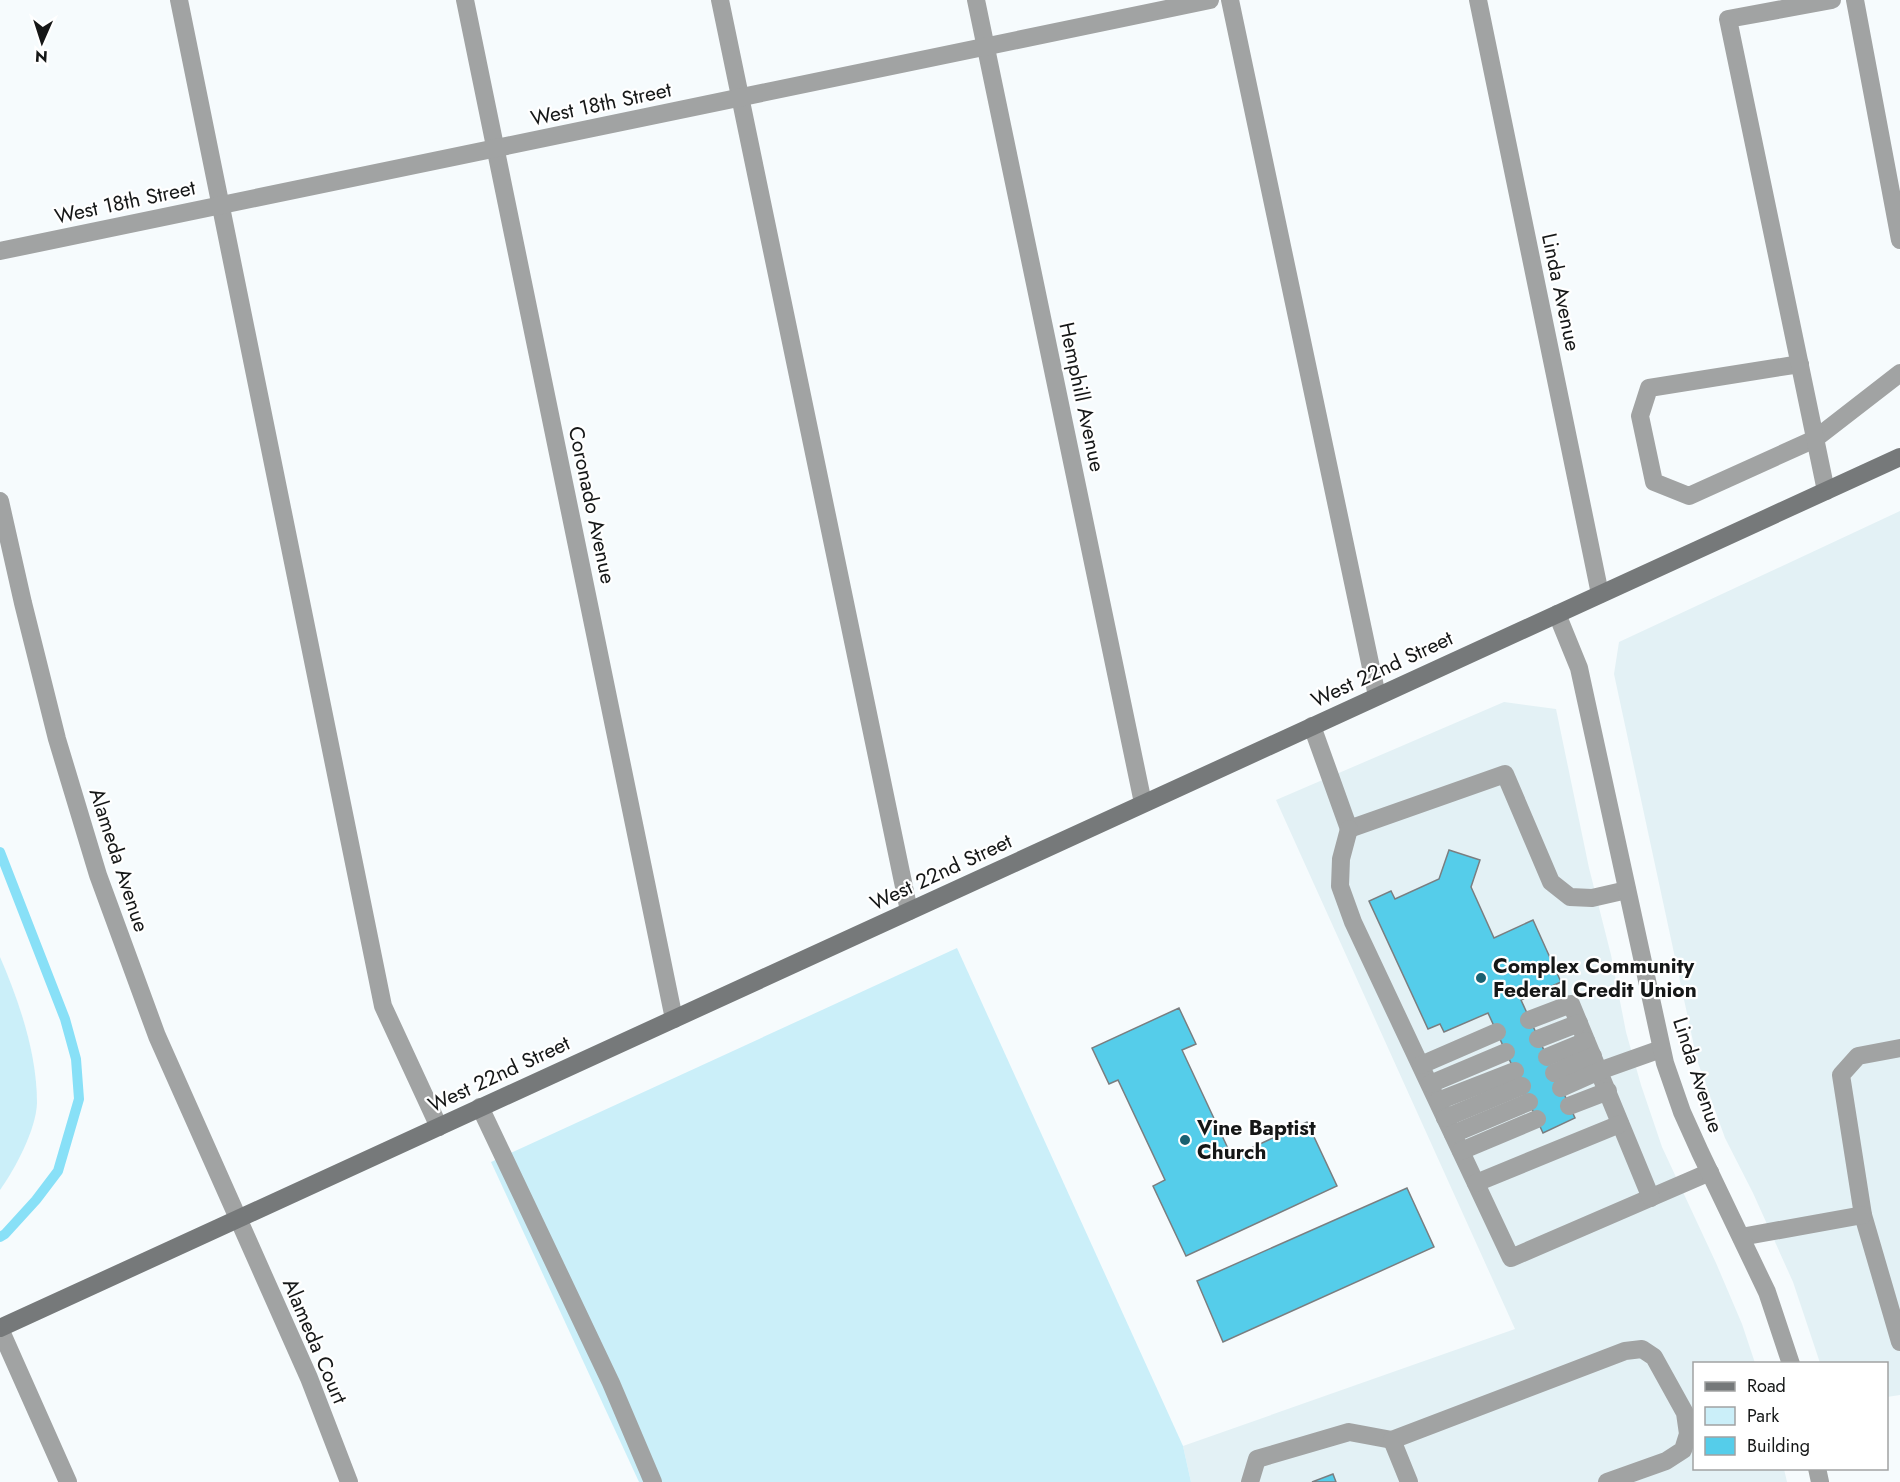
<svg xmlns="http://www.w3.org/2000/svg" width="1900" height="1482" viewBox="0 0 1900 1482" font-family="Jost,sans-serif">
<rect width="100%" height="100%" fill="#f6fbfd"/>
<g fill="#e3f1f5">
<path d="M 1900,511 L 1900,1395 L 1887,1397 L 1886,1364 L 1820,1363 L 1793,1282 L 1753,1193 L 1725,1138 L 1697,1060 L 1614,674 L 1619,642 Z"/>
<path d="M 1504,702 L 1556,709 L 1589,868 L 1611,955 L 1626,1032 L 1641,1085 L 1662,1147 L 1716,1263 L 1742,1324 L 1755,1363 L 1694,1364 L 1694,1468 L 1784,1469 L 1787,1482 L 1191,1482 L 1183,1446 L 1515,1329 L 1276,800 Z"/>
</g>
<g fill="#cbeff9">
<path d="M 957,948 L 1183,1446 L 1191,1482 L 639,1482 L 491,1162 Z"/>
<path d="M 0,957 C 19,1001 37,1053 37,1103 C 36,1130 15,1169 0,1190 Z"/>
</g>
<g fill="none" stroke-linecap="round" stroke-linejoin="round">
<path stroke="#88e0f7" stroke-width="10" d="M 0,852 L 65,1019 L 76,1059 L 79,1099 L 58,1171 L 36,1200 L 5,1234 L 0,1237"/>
</g>
<g fill="#55cdea" stroke="#7a7e80" stroke-width="1.5">
<path d="M 1449,850 L 1480,860 L 1471,887 L 1494,938 L 1533,920 L 1561,982 L 1521,1000 L 1575,1118 L 1543,1133 L 1488,1013 L 1444,1032 L 1440,1024 L 1428,1029 L 1369,901 L 1391,891 L 1395,899 L 1439,879 Z"/>
<path d="M 1179,1008 L 1196,1044 L 1182,1050 L 1232,1157 L 1307,1122 L 1337,1186 L 1186,1256 L 1153,1186 L 1165,1180 L 1118,1080 L 1109,1084 L 1092,1048 Z"/>
<path d="M 1407,1188 L 1434,1247 L 1223,1342 L 1197,1281 Z"/>
<path d="M 1333,1474 L 1336,1482 L 1312,1482 Z"/>
</g>
<g fill="none" stroke-linecap="round" stroke-linejoin="round">
<g stroke="#a1a3a3" stroke-width="18">
<path d="M 179,0 L 383,1006 L 439,1127"/>
<path d="M 720,0 L 909,911"/>
<path d="M 1230,0 L 1377,696"/>
<path d="M 1855,0 L 1900,240"/>
<path d="M 1800,364 L 1649,388 L 1640,416 L 1654,482 L 1689,496 L 1815,439 L 1900,373"/>
<path d="M 1826,491 L 1728,19 L 1832,0"/>
<path d="M 1312,726 L 1349,829 L 1505,774 L 1551,882 L 1570,897 L 1592,898 L 1627,890"/>
<path d="M 1349,829 L 1341,859 L 1340,886 L 1353,922 L 1511,1258 L 1710,1172"/>
<path d="M 1529,1020 L 1571,1004 L 1651,1198"/>
<path d="M 1538,1039 L 1579,1023"/>
<path d="M 1900,1048 L 1858,1056 L 1841,1075 L 1863,1215 L 1900,1342"/>
<path d="M 1547,1057 L 1586,1041"/>
<path d="M 1421,1065 L 1497,1032"/>
<path d="M 1554,1073 L 1593,1056"/>
<path d="M 1430,1084 L 1506,1052"/>
<path d="M 1561,1088 L 1599,1071 L 1661,1049"/>
<path d="M 1438,1101 L 1515,1071"/>
<path d="M 1569,1106 L 1608,1091"/>
<path d="M 480,1107 L 611,1383 L 653,1482"/>
<path d="M 1445,1118 L 1522,1086"/>
<path d="M 1453,1134 L 1529,1102"/>
<path d="M 1461,1151 L 1537,1119"/>
<path d="M 1476,1183 L 1620,1124"/>
<path d="M 1741,1237 L 1863,1215"/>
<path d="M 0,1329 L 68,1482"/>
<path d="M 1250,1482 L 1257,1459 L 1349,1432 L 1392,1440"/>
<path d="M 1409,1482 L 1392,1440 L 1625,1351 L 1642,1349 L 1654,1357 L 1685,1413 L 1688,1434 L 1683,1450 L 1666,1461 L 1607,1482"/>
</g>
<g stroke="#a1a3a3" stroke-width="18">
<path d="M 465,0 L 674,1019"/>
<path d="M 976,0 L 1143,803"/>
<path d="M 1478,0 L 1600,594"/>
<path d="M 0,251 L 1210,0"/>
<path d="M 0,501 L 23,603 L 57,739 L 98,875 L 157,1036 L 309,1378 L 349,1482"/>
<path d="M 1557,614 L 1579,668 L 1665,1063 L 1682,1112 L 1700,1152 L 1767,1292 L 1791,1364"/>
<path d="M 1817,1468 L 1820,1482"/>
</g>
<path stroke="#76797a" stroke-width="18" d="M 0,1328 L 1900,457"/>
</g>
<g fill="#1a6171" stroke="#fff" stroke-width="2">
<circle cx="1481" cy="978" r="6"/>
<circle cx="1185" cy="1140" r="6"/>
</g>
<g text-anchor="middle" stroke-width="4.5" stroke-linejoin="round" paint-order="stroke">
<g font-size="21" fill="#151717" stroke="#fff">
<text transform="translate(601 104) rotate(-12)" y="7">West 18th Street</text>
<text transform="translate(125 202) rotate(-12)" y="7">West 18th Street</text>
<text transform="translate(1561 292) rotate(78)" y="7">Linda Avenue</text>
<text transform="translate(1082 397) rotate(78)" y="7">Hemphill Avenue</text>
<text transform="translate(592 505) rotate(78)" y="7">Coronado Avenue</text>
<text transform="translate(1382 669) rotate(-25)" y="7">West 22nd Street</text>
<text transform="translate(119 860) rotate(72)" y="7">Alameda Avenue</text>
<text transform="translate(941 872) rotate(-25)" y="7">West 22nd Street</text>
<text transform="translate(499 1074) rotate(-25)" y="7">West 22nd Street</text>
<text transform="translate(1698 1075) rotate(72)" y="7">Linda Avenue</text>
<text transform="translate(315 1341) rotate(67)" y="7">Alameda Court</text>
</g>
<g font-size="21" font-weight="bold" fill="#151717" stroke="#fff" text-anchor="start">
<text x="1493" y="973">Complex Community<tspan x="1493" dy="24">Federal Credit Union</tspan></text>
<text x="1197" y="1135">Vine Baptist<tspan x="1197" dy="24">Church</tspan></text>
</g>
</g>
<rect x="1693" y="1362" width="195" height="108" fill="#ffffff" stroke="#a1a2a2" stroke-width="1.5"/>
<rect x="1705" y="1382" width="30" height="9" fill="#76797a" stroke="#a1a2a2" stroke-width="1.5"/>
<text x="1747" y="1392" font-size="18" fill="#151717">Road</text>
<rect x="1705" y="1407" width="30" height="18" fill="#cbeff9" stroke="#a1a2a2" stroke-width="1.5"/>
<text x="1747" y="1422" font-size="18" fill="#151717">Park</text>
<rect x="1705" y="1437" width="30" height="18" fill="#55cdea" stroke="#a1a2a2" stroke-width="1.5"/>
<text x="1747" y="1452" font-size="18" fill="#151717">Building</text>
<g transform="translate(42 42) rotate(183)" stroke="#ffffff" stroke-width="4.5" paint-order="stroke">
<path d="M0-4.5L10 22L0 15L-10 22Z" fill="#151717"/>
<text y="-9" font-size="16" font-weight="bold" text-anchor="middle" fill="#151717">N</text>
</g>
</svg>
